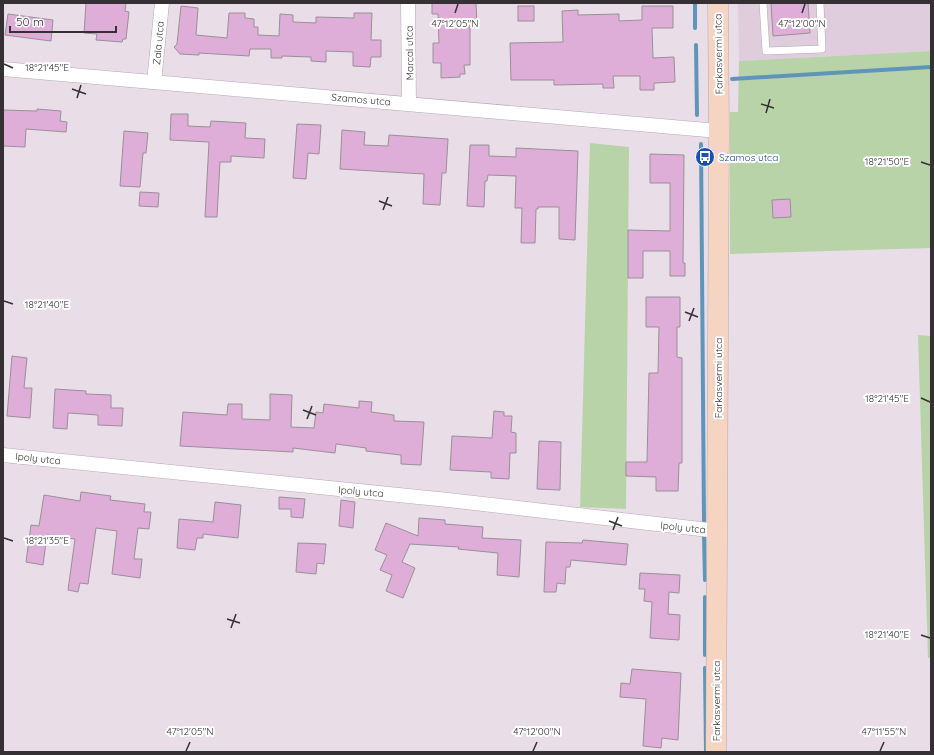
<svg xmlns="http://www.w3.org/2000/svg" width="934" height="755" viewBox="0 0 934 755" font-family="Quicksand,sans-serif">
<rect width="100%" height="100%" fill="#e9dde8"/>
<path fill="#dfcddd" d="M 738,3 L 931,3 L 931,51 L 739,61 Z"/>
<g fill="#b9d3a8">
<path d="M 931,51 L 931,248 L 730,254 L 730,112 L 738,112 L 739,61 Z"/>
<path d="M 590,143 L 629,147 L 626,509 L 580,507 Z"/>
<path d="M 918,335 L 931,336 L 931,658 L 928,658 Z"/>
</g>
<g fill="none" stroke-linecap="round" stroke-linejoin="round">
<g stroke="#6095ba" stroke-width="4">
<path d="M 695,3 L 695,28"/>
<path d="M 696,45 L 697,115"/>
<path d="M 732,79 L 931,67"/>
<path d="M 701,144 L 704,521"/>
<path d="M 704,536 L 705,580"/>
<path d="M 705,597 L 705,655"/>
<path d="M 705,668 L 706,752"/>
</g>
</g>
<g fill="#deaed8" stroke="#9a8f98">
<path d="M 86,3 L 126,3 L 125,11 L 129,12 L 126,39 L 123,39 L 122,42 L 96,40 L 97,34 L 84,33 Z"/>
<path d="M 432,3 L 476,3 L 477,25 L 470,25 L 470,65 L 464,65 L 465,74 L 460,74 L 460,77 L 441,78 L 441,63 L 433,63 L 433,43 L 439,43 L 438,14 L 432,14 Z"/>
<path d="M 771,3 L 808,3 L 810,33 L 773,36 Z"/>
<path d="M 181,6 L 198,8 L 196,35 L 227,38 L 229,13 L 245,13 L 245,18 L 254,19 L 254,27 L 258,27 L 258,35 L 279,36 L 280,14 L 293,15 L 293,22 L 316,23 L 316,17 L 354,18 L 354,13 L 372,13 L 371,40 L 381,40 L 381,57 L 371,57 L 370,67 L 353,66 L 353,52 L 326,51 L 326,62 L 311,61 L 311,57 L 282,56 L 282,58 L 271,58 L 271,49 L 250,49 L 249,56 L 199,53 L 199,55 L 180,54 L 174,47 L 177,44 Z"/>
<rect x="518" y="6" width="16" height="15"/>
<path d="M 642,6 L 673,6 L 673,28 L 652,28 L 653,58 L 674,57 L 675,82 L 654,83 L 654,90 L 640,90 L 640,76 L 613,76 L 614,88 L 603,88 L 603,84 L 554,85 L 554,80 L 511,80 L 510,43 L 563,42 L 562,11 L 578,10 L 578,15 L 619,14 L 619,21 L 642,20 Z"/>
<path d="M 8,14 L 53,20 L 51,41 L 5,35 Z"/>
<path d="M 37,109 L 61,111 L 60,121 L 67,122 L 66,132 L 26,129 L 25,147 L 3,146 L 3,110 L 37,111 Z"/>
<path d="M 171,114 L 188,114 L 188,126 L 210,127 L 211,121 L 246,123 L 245,138 L 265,139 L 264,158 L 231,156 L 231,162 L 220,162 L 217,217 L 205,217 L 209,142 L 170,140 Z"/>
<path d="M 297,124 L 321,125 L 319,154 L 308,153 L 306,179 L 293,178 Z"/>
<path d="M 342,130 L 365,132 L 364,145 L 388,146 L 389,135 L 448,139 L 446,173 L 442,173 L 440,205 L 423,204 L 424,174 L 340,169 Z"/>
<path d="M 124,131 L 148,133 L 146,153 L 143,153 L 140,187 L 120,186 Z"/>
<path d="M 470,145 L 489,145 L 489,156 L 516,157 L 516,148 L 578,151 L 575,240 L 559,239 L 559,207 L 538,207 L 538,209 L 536,209 L 535,243 L 521,243 L 522,208 L 515,208 L 516,176 L 488,175 L 487,181 L 485,181 L 484,207 L 467,206 Z"/>
<path d="M 650,154 L 684,155 L 683,263 L 685,263 L 685,276 L 670,276 L 670,251 L 643,251 L 643,278 L 628,278 L 628,230 L 670,231 L 670,183 L 650,183 Z"/>
<path d="M 140,192 L 159,193 L 158,207 L 139,206 Z"/>
<path d="M 790,199 L 791,217 L 773,218 L 772,200 Z"/>
<path d="M 646,297 L 680,297 L 680,327 L 677,327 L 677,357 L 682,358 L 682,463 L 679,463 L 678,491 L 656,491 L 656,477 L 626,476 L 626,462 L 647,462 L 649,373 L 658,373 L 659,327 L 646,327 Z"/>
<path d="M 12,356 L 27,358 L 24,388 L 32,388 L 30,418 L 7,416 Z"/>
<path d="M 55,389 L 86,391 L 86,394 L 111,395 L 111,408 L 123,408 L 122,426 L 98,425 L 98,415 L 68,413 L 67,429 L 53,428 Z"/>
<path d="M 270,394 L 292,395 L 291,427 L 314,428 L 316,412 L 323,413 L 324,404 L 359,408 L 359,401 L 372,402 L 371,412 L 394,415 L 394,421 L 424,422 L 421,465 L 401,464 L 401,455 L 366,451 L 366,448 L 336,444 L 335,453 L 293,448 L 293,452 L 180,446 L 183,412 L 227,415 L 228,404 L 242,404 L 242,419 L 270,420 Z"/>
<path d="M 494,411 L 504,412 L 504,416 L 512,416 L 511,432 L 516,433 L 516,453 L 510,453 L 509,479 L 491,478 L 491,472 L 450,470 L 452,436 L 492,438 Z"/>
<path d="M 539,441 L 561,442 L 560,490 L 537,489 Z"/>
<path d="M 81,492 L 111,496 L 110,500 L 145,504 L 144,512 L 151,512 L 149,529 L 138,528 L 134,559 L 142,559 L 140,578 L 112,574 L 117,531 L 96,528 L 88,584 L 80,583 L 78,592 L 68,590 L 75,539 L 47,535 L 43,565 L 26,562 L 31,525 L 39,526 L 44,495 L 80,501 Z"/>
<path d="M 279,497 L 305,499 L 303,518 L 291,517 L 291,509 L 279,509 Z"/>
<path d="M 341,500 L 355,502 L 353,528 L 339,526 Z"/>
<path d="M 215,502 L 241,505 L 238,538 L 203,534 L 203,538 L 197,538 L 195,550 L 177,548 L 179,519 L 213,522 Z"/>
<path d="M 419,518 L 445,520 L 445,524 L 483,527 L 482,538 L 521,540 L 519,577 L 497,575 L 498,553 L 458,549 L 459,547 L 410,544 L 402,562 L 415,568 L 403,598 L 386,591 L 392,575 L 380,570 L 387,555 L 375,550 L 386,523 L 418,536 Z"/>
<path d="M 583,540 L 628,544 L 626,565 L 571,560 L 570,567 L 566,567 L 565,584 L 557,583 L 556,592 L 544,592 L 546,542 L 582,543 Z"/>
<path d="M 298,543 L 326,544 L 324,564 L 317,563 L 316,574 L 296,572 Z"/>
<path d="M 640,573 L 680,575 L 679,593 L 669,592 L 668,614 L 680,615 L 679,640 L 650,638 L 652,602 L 644,601 L 645,589 L 639,589 Z"/>
<path d="M 632,669 L 681,673 L 678,740 L 662,738 L 661,748 L 643,746 L 646,699 L 620,697 L 621,683 L 630,684 Z"/>
</g>
<g fill="none" stroke-linecap="round" stroke-linejoin="round">
<defs>
<path id="lane" d="M 763,3 L 766,51 L 822,49 L 820,3"/>
<g id="street">
<path d="M 408,3 L 409,103"/>
<path d="M 3,69 L 719,131"/>
<path d="M 154,82 L 162,3"/>
<path d="M 3,455 L 448,500 L 718,531"/>
</g>
<path id="secondary" d="M 716,752 L 719,131 L 718,3"/>
</defs>
<use href="#lane" stroke="#b5a9b4" stroke-width="8"/>
<use href="#street" stroke="#b5a9b4" stroke-width="15"/>
<use href="#secondary" stroke="#b5a9b4" stroke-width="21"/>
<use href="#lane" stroke="#fff" stroke-width="7"/>
<use href="#street" stroke="#fff" stroke-width="14"/>
<use href="#secondary" stroke="#f5d4c1" stroke-width="20"/>
</g>
<path fill="none" stroke="#343034" stroke-width="1.5" d="M 455,13 L 458,4M 802,13 L 805,4M 4,64 L 13,68M 72,89 L 86,94M 77,98 L 81,85M 761,104 L 774,108M 766,113 L 770,99M 921,162 L 930,165M 379,201 L 392,206M 383,210 L 388,197M 4,301 L 13,304M 685,312 L 698,317M 689,321 L 694,308M 921,398 L 930,402M 303,410 L 316,415M 307,419 L 312,406M 609,521 L 622,526M 613,530 L 618,517M 4,538 L 13,541M 227,619 L 240,623M 231,628 L 236,614M 921,635 L 930,638M 186,751 L 190,742M 533,751 L 537,742M 880,751 L 884,742"/>
<defs>
<symbol id="bus-disc" viewBox="-11 -11 22 22"><circle r="9.5" fill="#1a4fb4" stroke="#fff"/><path d="M-5-6H5V4H4V6H2V4H-2V6H-4V4H-5ZM-3.5-4V0h7V-4ZM-3.5 1.2v1.5H-2V1.2ZM2 1.2v1.5H3.5V1.2Z" fill="#fff"/></symbol>
</defs>
<g fill-rule="evenodd">
<use href="#bus-disc" x="694" y="146" width="22" height="22"/>
</g>
<g text-anchor="middle" stroke-width="4" stroke-linejoin="round" paint-order="stroke">
<g font-size="10" fill="#343034" stroke="#fff">
<text transform="translate(158 43) rotate(-85)" y="4">Zala utca</text>
<text transform="translate(409 53) rotate(-91)" y="4">Marcal utca</text>
<text transform="translate(718 54) rotate(-91)" y="4">Farkasvermi utca</text>
<text transform="translate(361 99) rotate(5)" y="4">Szamos utca</text>
<text transform="translate(718 378) rotate(-90)" y="4">Farkasvermi utca</text>
<text transform="translate(38 458) rotate(6)" y="4">Ipoly utca</text>
<text transform="translate(361 491) rotate(5)" y="4">Ipoly utca</text>
<text transform="translate(683 527) rotate(6)" y="4">Ipoly utca</text>
<text transform="translate(716 701) rotate(-90)" y="4">Farkasvermi utca</text>
</g>
<g font-size="10" fill="#164399" stroke="#fff" text-anchor="start">
<text x="719" y="161">Szamos utca</text>
</g>
</g>
<g font-size="10" text-anchor="middle" fill="#343034" stroke="#fff" stroke-width="4" stroke-linejoin="round" paint-order="stroke">
<text x="455" y="27">47°12'05"N</text>
<text x="802" y="27">47°12'00"N</text>
<text x="47" y="71">18°21'45"E</text>
<text x="887" y="165">18°21'50"E</text>
<text x="47" y="308">18°21'40"E</text>
<text x="887" y="402">18°21'45"E</text>
<text x="47" y="544">18°21'35"E</text>
<text x="887" y="638">18°21'40"E</text>
<text x="190" y="735">47°12'05"N</text>
<text x="537" y="735">47°12'00"N</text>
<text x="884" y="735">47°11'55"N</text>
</g>
<rect width="934" height="755" fill="none" stroke="#343034" stroke-width="8"/>
<path d="M10 26v6h106v-6" fill="none" stroke="#343034" stroke-width="2"/>
<text x="16" y="26" font-size="12" fill="#343034" stroke="#ffffff" stroke-width="3" paint-order="stroke">50 m</text>
</svg>
